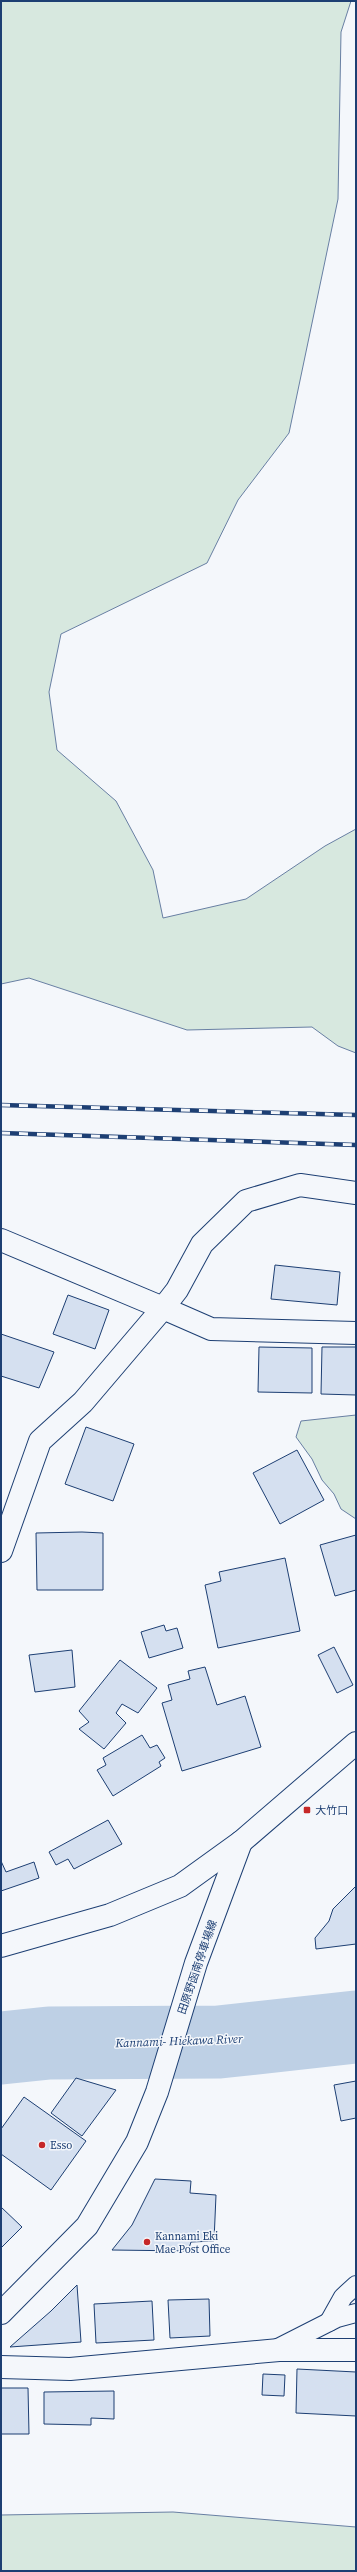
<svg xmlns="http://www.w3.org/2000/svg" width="357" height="2572" viewBox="0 0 357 2572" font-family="'Source Serif 4','Noto Sans JP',serif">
<rect width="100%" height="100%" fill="#f4f7fb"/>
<g fill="#d7e8df" stroke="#687fa3">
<path d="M 1,1 L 351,1 L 341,32 L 338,199 L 289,433 L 238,500 L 207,563 L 61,634 L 49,692 L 57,750 L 116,801 L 153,870 L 163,918 L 246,899 L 325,846 L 356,829 L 356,1053 L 338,1046 L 312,1027 L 187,1030 L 29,978 L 1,984 Z"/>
<path d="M 356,1415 L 356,1519 L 341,1509 L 334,1494 L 322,1480 L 312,1459 L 296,1437 L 301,1421 Z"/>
<path d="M 173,2512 L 356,2527 L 356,2571 L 1,2571 L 1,2515 Z"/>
</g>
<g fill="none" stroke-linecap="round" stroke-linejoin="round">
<path stroke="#bed0e5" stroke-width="73" d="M 1,2048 L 49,2043 L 219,2042 L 356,2027"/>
</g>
<g fill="#d5e0f0" stroke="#1d3f73">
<path d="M 275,1265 L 340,1272 L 337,1305 L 271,1299 Z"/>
<path d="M 68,1295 L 109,1310 L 95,1349 L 53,1334 Z"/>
<path d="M 1,1334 L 54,1352 L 39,1388 L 1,1376 Z"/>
<path d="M 259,1347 L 312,1348 L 312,1393 L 258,1392 Z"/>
<path d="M 322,1347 L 356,1347 L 356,1395 L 321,1394 Z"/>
<path d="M 86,1427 L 134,1444 L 113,1501 L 65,1484 Z"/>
<path d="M 297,1450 L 324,1500 L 280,1524 L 253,1473 Z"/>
<path d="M 82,1532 L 103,1533 L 103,1590 L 37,1590 L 36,1533 Z"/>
<path d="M 356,1535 L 356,1590 L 335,1596 L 320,1545 Z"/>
<path d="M 285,1558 L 300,1631 L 218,1648 L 205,1585 L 221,1581 L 219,1572 Z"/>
<path d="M 164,1625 L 166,1631 L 177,1628 L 183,1648 L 149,1658 L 141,1632 Z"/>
<path d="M 334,1647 L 353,1685 L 337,1693 L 318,1655 Z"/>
<path d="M 72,1650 L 75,1687 L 35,1692 L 29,1655 Z"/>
<path d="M 120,1660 L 157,1688 L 138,1713 L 122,1704 L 116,1713 L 126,1723 L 104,1749 L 79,1729 L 89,1722 L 79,1711 Z"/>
<path d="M 205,1667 L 217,1705 L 245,1696 L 261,1747 L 182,1771 L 162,1703 L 172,1700 L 168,1685 L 190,1679 L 188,1671 Z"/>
<path d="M 142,1735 L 150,1748 L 157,1745 L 165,1758 L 159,1762 L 161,1766 L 113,1796 L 97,1770 L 106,1765 L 103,1758 Z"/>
<path d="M 108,1820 L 122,1844 L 74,1869 L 68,1859 L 56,1865 L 49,1852 Z"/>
<path d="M 1,1861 L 6,1872 L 34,1862 L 39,1878 L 1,1891 Z"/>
<path d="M 356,1886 L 356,1944 L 316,1949 L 315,1938 L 329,1921 L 333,1909 Z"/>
<path d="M 76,2078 L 116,2090 L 82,2136 L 51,2113 Z"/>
<path d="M 356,2081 L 356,2118 L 341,2121 L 334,2085 Z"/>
<path d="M 24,2097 L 86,2141 L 51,2190 L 1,2154 L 1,2129 Z"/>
<path d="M 155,2179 L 191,2181 L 190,2193 L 216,2195 L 214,2241 L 191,2242 L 188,2251 L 112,2250 L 132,2225 Z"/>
<path d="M 1,2207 L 22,2227 L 1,2248 Z"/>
<path d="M 77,2285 L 81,2342 L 10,2347 L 51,2311 Z"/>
<path d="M 209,2299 L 210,2336 L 170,2338 L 168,2300 Z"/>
<path d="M 152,2301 L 154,2340 L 96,2343 L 94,2304 Z"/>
<path d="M 297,2369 L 356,2372 L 356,2416 L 296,2413 Z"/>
<path d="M 263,2374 L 285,2375 L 284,2396 L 262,2395 Z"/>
<path d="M 1,2388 L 28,2388 L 29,2434 L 1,2434 Z"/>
<path d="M 114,2391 L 114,2419 L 91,2418 L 91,2425 L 44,2424 L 44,2392 Z"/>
</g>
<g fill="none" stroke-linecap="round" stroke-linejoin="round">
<defs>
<g id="lane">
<path d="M 329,2322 L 343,2297 L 356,2285"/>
<path d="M 274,2350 L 337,2318 L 356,2313"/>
</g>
<g id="street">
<path d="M 1,1240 L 163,1308 L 177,1290 L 202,1244 L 246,1201 L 300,1185 L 356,1193"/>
<path d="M 1,1551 L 40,1441 L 83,1402 L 163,1308 L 211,1329 L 356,1333"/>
<path d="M 1,2367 L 70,2369 L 279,2350 L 356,2350"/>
</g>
<g id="secondary">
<path d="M 1,1946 L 110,1915 L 180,1886 L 241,1842 L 356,1743"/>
<path d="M 1,2313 L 87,2226 L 137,2142 L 157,2092 L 196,1963 L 241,1842"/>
</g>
</defs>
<use href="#lane" stroke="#1d3f73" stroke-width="20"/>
<use href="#street" stroke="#1d3f73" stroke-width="24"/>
<use href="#secondary" stroke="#1d3f73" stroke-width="24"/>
<use href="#lane" stroke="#f4f7fb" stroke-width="18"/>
<use href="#street" stroke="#f4f7fb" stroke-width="22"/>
<use href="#secondary" stroke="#f4f7fb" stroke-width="22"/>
<defs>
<g id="rail">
<path d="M 1,1105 L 356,1115"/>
<path d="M 1,1133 L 356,1145"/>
</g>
</defs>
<use href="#rail" stroke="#1d3f73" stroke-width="4.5"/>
<use href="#rail" stroke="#f4f7fb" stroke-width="3" stroke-dasharray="9" stroke-linecap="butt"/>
</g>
<g fill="#c62828" stroke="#f4f7fb" stroke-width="1.5">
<rect x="303" y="1806" width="8" height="8" rx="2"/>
<circle cx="42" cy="2145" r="4"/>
<circle cx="147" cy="2242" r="4"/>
</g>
<g text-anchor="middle" stroke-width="3" stroke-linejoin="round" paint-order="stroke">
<g font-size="11" fill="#1d3f73" stroke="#f4f7fb" text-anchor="start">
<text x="315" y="1814">大竹口</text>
<text x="50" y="2149">Esso</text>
<text x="155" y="2240">Kannami Eki<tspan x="155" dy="13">Mae Post Office</tspan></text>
</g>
<g font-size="11" fill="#1d3f73" stroke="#f4f7fb">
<text transform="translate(197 1967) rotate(-71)" y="4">田原野函南停車場線</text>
</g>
<g font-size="12" font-style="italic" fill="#1d3f73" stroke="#f4f7fb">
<text transform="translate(179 2041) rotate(-2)" y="4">Kannami- Hiekawa River</text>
</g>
</g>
<rect width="357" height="2572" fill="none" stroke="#1d3f73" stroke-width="4"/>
</svg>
